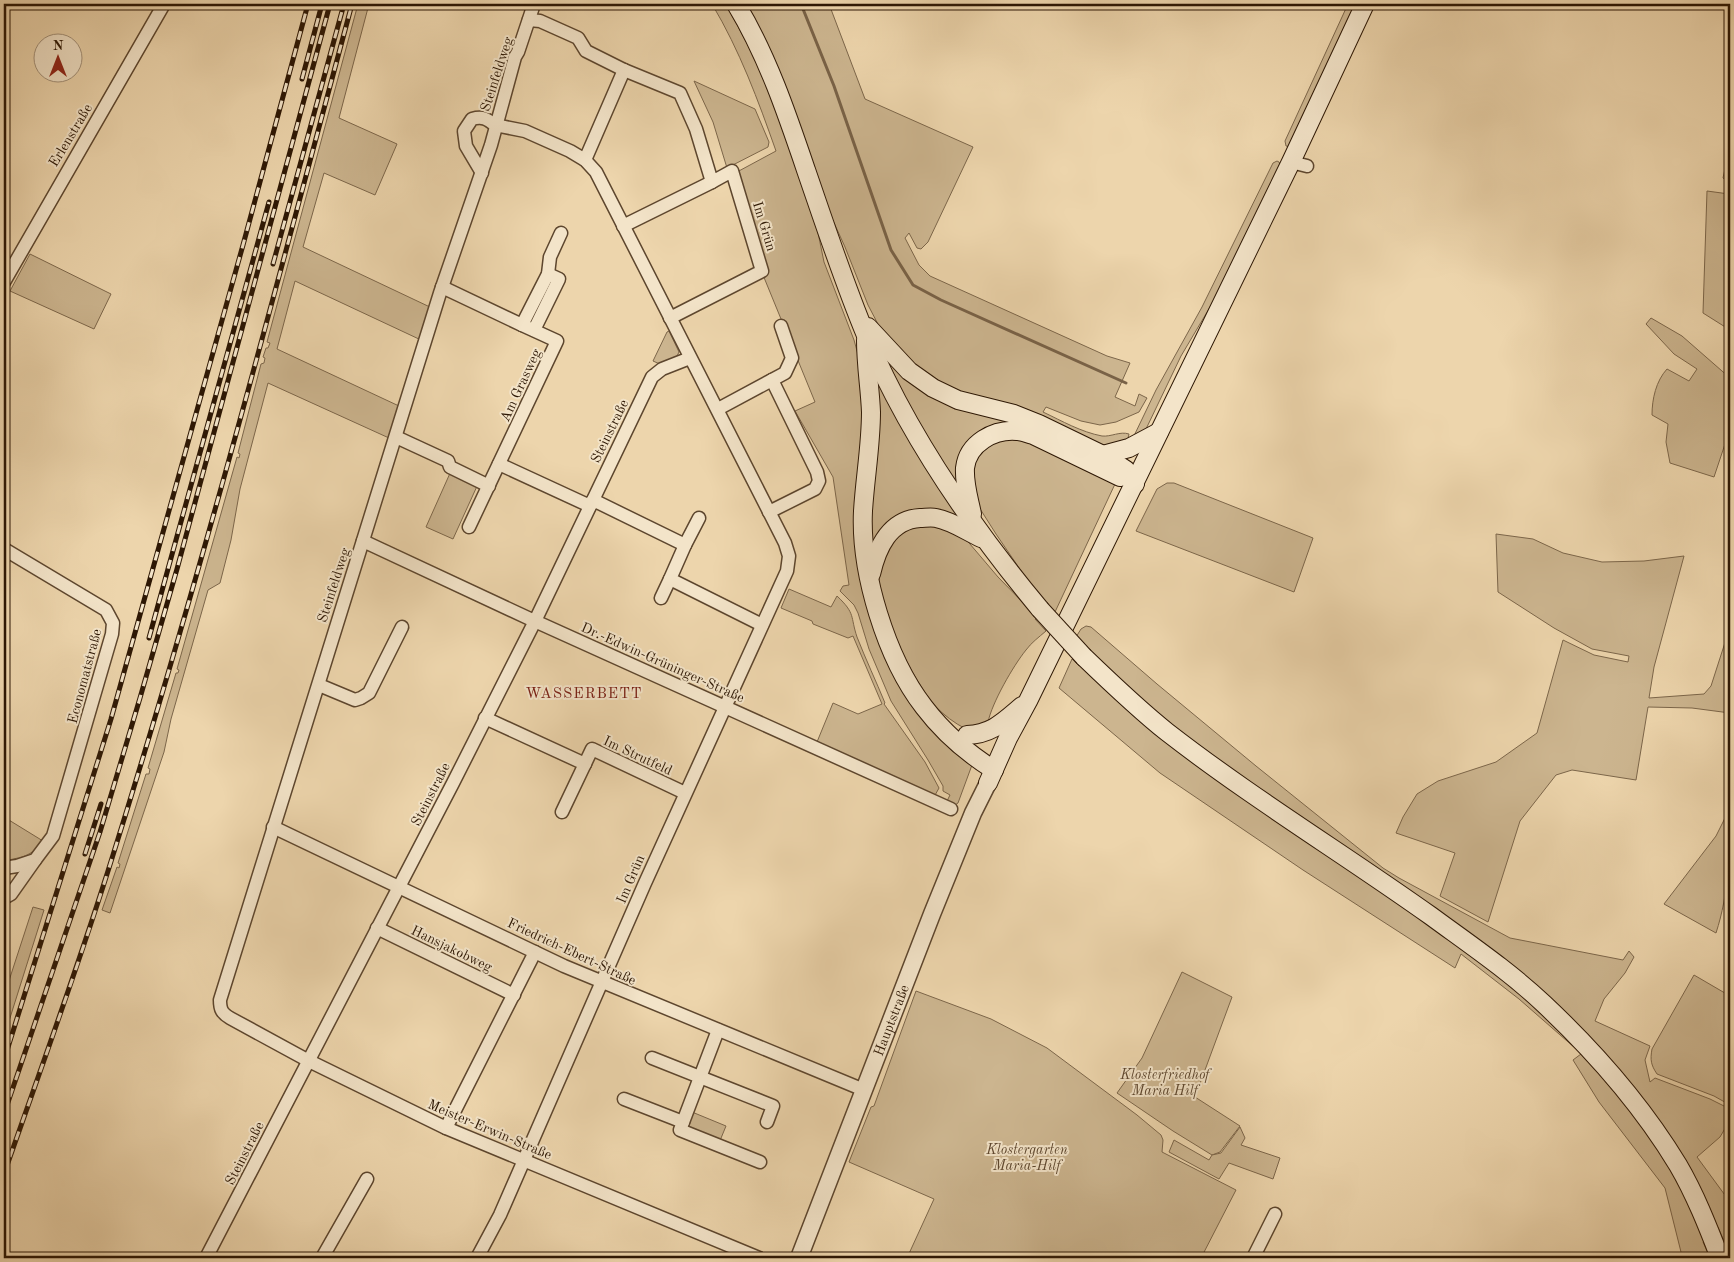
<svg xmlns="http://www.w3.org/2000/svg" width="1734" height="1262" viewBox="0 0 1734 1262" font-family="'Old Standard TT',serif">
<rect width="100%" height="100%" fill="#edd5ac"/>
<filter id="stains"><feTurbulence type="fractalNoise" baseFrequency=".004" numOctaves="4"/><feColorMatrix values="0 0 0 0 .2 0 0 0 0 .09 0 0 0 0 .02 0 0 0 .5 -.17"/></filter>
<radialGradient id="worn" r=".72"><stop offset=".6" stop-color="#630" stop-opacity="0"/><stop offset="1" stop-color="#630" stop-opacity=".3"/></radialGradient>
<g fill="#ccb58f" stroke="#7c664a">
<path d="M 358,4 L 369,4 L 339,118 L 397,144 L 375,195 L 324,173 L 303,247 L 432,308 L 421,340 L 295,281 L 277,349 L 399,406 L 389,438 L 268,383 L 240,489 L 231,540 L 220,583 L 208,590 L 171,719 L 164,752 L 110,913 L 102,910 L 117,867 L 119,868 L 120,864 L 118,863 L 146,774 L 149,774 L 150,769 L 148,768 L 176,673 L 178,673 L 179,670 L 177,669 L 237,457 L 239,458 L 240,454 L 238,453 L 261,364 L 264,363 L 265,358 L 263,357 L 266,348 L 268,348 L 270,343 L 267,342 Z"/>
<path d="M 712,4 L 726,4 L 766,79 L 815,218 L 824,262 L 854,340 L 862,369 L 866,399 L 861,495 L 883,642 L 972,765 L 958,803 L 955,805 L 947,801 L 950,795 L 943,791 L 943,786 L 928,760 L 891,701 L 869,649 L 858,613 L 854,605 L 840,591 L 843,586 L 849,585 L 833,477 L 795,411 L 815,402 L 763,275 L 737,172 L 776,151 C 758,100 740,51 712,4 Z"/>
<path d="M 743,4 L 829,4 L 865,99 L 973,147 L 928,242 L 921,249 L 917,248 L 909,233 L 905,238 L 919,265 L 930,276 L 1107,356 L 1130,363 L 1115,397 L 1135,406 L 1139,394 L 1147,398 L 1139,412 L 1116,422 L 1100,425 L 1081,421 L 1046,407 L 1043,412 C 1062,421 1081,432 1102,436 C 1111,437 1120,431 1129,434 L 1126,447 L 1111,449 L 968,398 L 919,373 L 880,328 L 868,305 L 845,247 L 825,203 Z"/>
<path d="M 1348,4 L 1356,4 L 1291,147 L 1286,146 L 1285,141 Z"/>
<path d="M 694,81 L 755,109 L 769,142 L 768,147 L 727,168 L 713,122 Z"/>
<path d="M 1730,146 L 1730,330 L 1703,313 L 1707,191 L 1729,194 L 1729,183 L 1723,178 Z"/>
<path d="M 1277,161 L 1279,162 L 1281,167 L 1216,297 L 1181,356 L 1146,429 L 1132,440 L 1156,390 L 1202,307 L 1273,163 Z"/>
<path d="M 30,254 L 111,294 L 94,329 L 10,291 Z"/>
<path d="M 1651,318 L 1682,336 L 1730,378 L 1730,429 L 1714,477 L 1670,463 L 1666,442 L 1668,424 L 1652,415 C 1652,399 1656,381 1667,369 L 1689,381 L 1697,369 L 1674,354 L 1646,324 Z"/>
<path d="M 669,331 L 679,352 L 676,358 L 662,365 L 653,361 L 667,332 Z"/>
<path d="M 880,349 L 889,357 L 1012,421 L 1010,426 L 979,437 L 963,494 L 922,433 Z"/>
<path d="M 871,361 L 966,526 L 929,513 L 873,551 L 870,527 Z"/>
<path d="M 1019,436 L 1115,484 L 1055,612 L 1045,601 L 1043,603 L 996,534 L 977,504 L 972,490 L 972,463 L 986,444 Z"/>
<path d="M 451,471 L 478,484 L 453,539 L 426,527 Z"/>
<path d="M 1167,483 L 1174,483 L 1313,538 L 1294,592 L 1136,531 L 1157,489 Z"/>
<path d="M 939,524 L 964,537 L 998,577 L 1037,617 L 1035,619 L 1046,631 C 1039,637 1031,643 1026,650 C 1013,666 992,703 988,722 L 966,729 C 954,723 944,715 935,706 C 913,680 876,608 879,574 C 880,568 883,561 885,556 C 887,550 888,542 892,538 C 908,525 920,526 939,524 Z"/>
<path d="M 1496,534 L 1533,539 L 1563,553 L 1602,562 L 1644,561 L 1684,556 L 1654,667 L 1649,698 L 1704,694 L 1711,686 L 1730,627 L 1730,713 L 1692,708 L 1648,707 L 1636,780 L 1572,770 L 1556,775 L 1520,821 L 1488,922 L 1440,896 L 1455,853 L 1396,833 L 1403,817 L 1417,794 L 1438,781 L 1496,762 L 1537,733 L 1563,640 L 1594,655 L 1628,662 L 1629,656 L 1592,649 L 1554,628 L 1498,592 Z"/>
<path d="M 789,589 L 831,607 L 837,596 C 856,614 850,616 857,637 C 866,660 876,681 885,703 L 884,704 L 925,762 L 939,788 L 934,797 L 817,742 L 833,703 L 858,714 L 882,704 L 853,636 L 848,638 L 813,624 L 812,621 L 781,608 Z"/>
<path d="M 1086,626 L 1091,627 L 1157,684 L 1256,766 L 1383,868 L 1399,878 L 1510,938 L 1623,960 L 1629,951 L 1634,957 L 1625,973 L 1604,999 L 1595,1021 L 1650,1046 L 1645,1060 L 1650,1082 L 1655,1078 L 1710,1099 L 1730,1109 L 1730,1120 L 1720,1137 L 1697,1157 L 1730,1202 L 1730,1255 L 1718,1227 L 1716,1227 L 1604,1055 L 1143,704 L 1076,637 L 1081,629 Z"/>
<path d="M 1072,659 L 1079,666 L 1081,664 L 1443,933 L 1506,981 L 1576,1044 L 1575,1048 L 1519,999 L 1461,954 L 1455,968 L 1303,870 L 1160,773 L 1059,688 Z"/>
<path d="M 1730,812 C 1730,853 1729,893 1716,933 L 1664,904 L 1716,836 L 1727,814 Z"/>
<path d="M 4,817 L 43,841 C 31,857 22,857 4,861 Z"/>
<path d="M 33,907 L 44,910 L 4,1037 L 4,996 Z"/>
<path d="M 1182,972 L 1232,997 L 1195,1097 L 1240,1126 L 1220,1152 L 1212,1155 L 1173,1131 L 1117,1093 L 1142,1058 Z"/>
<path d="M 1694,975 L 1730,996 L 1730,1105 L 1714,1096 L 1657,1074 C 1651,1065 1650,1060 1652,1049 Z"/>
<path d="M 916,991 L 991,1019 L 1047,1048 L 1137,1115 L 1161,1135 L 1163,1140 L 1162,1152 L 1236,1190 L 1201,1258 L 907,1258 L 934,1199 L 849,1162 L 871,1107 L 874,1106 Z"/>
<path d="M 1581,1054 L 1586,1055 L 1618,1090 L 1667,1160 L 1707,1241 L 1703,1242 L 1710,1258 L 1685,1258 L 1681,1252 L 1665,1188 L 1599,1102 L 1573,1060 Z"/>
<path d="M 692,1112 L 726,1126 L 719,1143 L 685,1129 Z"/>
<path d="M 1240,1127 L 1245,1138 L 1241,1145 L 1280,1158 L 1273,1179 L 1229,1163 L 1219,1179 L 1169,1152 L 1174,1140 L 1209,1160 L 1212,1155 L 1221,1153 Z"/>
</g>
<g fill="none" stroke-linecap="round" stroke-linejoin="round">
<path stroke="#796247" stroke-width="3" d="M 801,4 L 834,86 L 891,250 L 913,285 L 941,300 L 1126,383"/>
<defs>
<g id="minor">
<path d="M 534,4 L 518,52 L 515,57 L 491,145 L 440,293 L 220,1000 C 220,1010 222,1013 230,1018 L 309,1061 L 446,1128 L 759,1258"/>
<path d="M 529,20 L 540,21 L 578,38 L 586,51 L 624,70 L 680,93 L 696,129 L 712,182 L 732,171 L 762,271 L 670,318"/>
<path d="M 585,160 L 624,70"/>
<path d="M 1291,162 L 1307,166"/>
<path d="M 482,173 L 466,146 L 464,131 L 472,119 C 483,116 487,119 495,125"/>
<path d="M 623,226 L 712,182"/>
<path d="M 4,282 L 164,4"/>
<path d="M 442,287 L 522,325"/>
<path d="M 534,330 L 559,279 L 548,274"/>
<path d="M 718,409 L 785,373 L 792,358 L 781,326"/>
<path d="M 396,437 L 448,461 L 450,467 L 489,486"/>
<path d="M 499,464 L 590,506"/>
<path d="M 593,500 L 685,545 L 670,579 L 762,625"/>
<path d="M 769,512 L 815,489 L 819,481 L 817,472 L 772,380"/>
<path d="M 469,527 L 557,341 L 522,325 L 548,274 L 550,257 L 561,233"/>
<path d="M 363,541 L 528,618 L 951,809"/>
<path d="M 685,545 L 699,518"/>
<path d="M 4,549 L 106,610 L 113,623 L 112,634 L 53,836 L 35,860 L 17,866 L 4,868"/>
<path d="M 661,598 L 670,579"/>
<path d="M 319,685 L 355,700 L 361,698 L 369,693 L 402,627"/>
<path d="M 485,718 L 585,764"/>
<path d="M 562,812 L 592,749 L 685,793"/>
<path d="M 273,827 L 564,966 L 864,1090"/>
<path d="M 4,898 L 11,894 L 35,860"/>
<path d="M 377,928 L 514,995"/>
<path d="M 718,1030 L 680,1130 L 760,1162"/>
<path d="M 652,1058 L 773,1106 L 767,1122"/>
<path d="M 624,1099 L 683,1122"/>
<path d="M 446,1128 L 535,952"/>
<path d="M 206,1258 L 453,783 L 535,621 L 652,377 L 662,369 L 690,358"/>
<path d="M 322,1258 L 367,1179"/>
<path d="M 477,1258 L 500,1215 L 645,883 L 787,571 L 789,556 L 785,543 L 596,172 L 585,160 L 570,151 L 525,131 L 495,125"/>
<path d="M 1253,1258 L 1275,1214"/>
</g>
<g id="tertiary">
<path id="s1" d="M 799,1258 L 932,914 L 973,813 L 988,783"/>
</g>
<g id="secondary">
<path d="M 736,4 C 767,55 787,114 806,170 C 825,225 843,280 865,333 C 907,434 971,526 1040,609"/>
<path d="M 868,327 L 909,371 L 933,388 L 958,400 L 1014,414 L 1039,424 L 1103,455 L 1126,470 L 1135,484"/>
<path d="M 866,340 C 866,365 870,388 871,412 C 871,445 865,478 863,511 C 860,572 886,658 924,707 C 943,732 967,753 994,770"/>
<path d="M 1103,455 L 1129,448 L 1159,432"/>
<path d="M 972,514 C 969,499 964,484 965,468 C 968,443 994,429 1017,431 C 1023,431 1028,434 1033,435 L 1120,477"/>
<path d="M 871,574 C 877,548 889,520 920,518 C 925,518 931,517 936,518 C 952,521 966,531 981,538"/>
<path d="M 1084,657 C 1111,683 1138,709 1167,732 C 1252,798 1344,854 1431,916 C 1469,944 1509,971 1544,1004 C 1595,1052 1641,1104 1678,1165 C 1695,1194 1708,1227 1720,1258"/>
<path d="M 967,735 C 992,734 1003,722 1022,706"/>
<path d="M 988,783 L 1008,738 L 1028,701 L 1291,162 L 1365,4"/>
</g>
</defs>
<use href="#minor" stroke="#5d462e" stroke-width="15"/>
<use href="#tertiary" stroke="#5d462e" stroke-width="19"/>
<use href="#secondary" stroke="#2d1704" stroke-width="20"/>
<use href="#minor" stroke="#f3e4c9" stroke-width="12"/>
<use href="#tertiary" stroke="#f3e4c9" stroke-width="16"/>
<use href="#secondary" stroke="#f3e4c9" stroke-width="18"/>
<defs>
<g id="rail">
<path d="M 302,79 L 322,4"/>
<path d="M 273,264 L 344,4"/>
<path d="M 149,638 L 269,202"/>
<path d="M 85,854 L 101,804"/>
<path d="M 4,1060 L 111,719 L 243,245 L 308,4"/>
<path d="M 4,1114 L 100,832 L 140,698 L 177,569 L 330,4"/>
<path d="M 4,1174 C 41,1068 80,962 113,855 C 201,574 276,288 352,4"/>
</g>
</defs>
<use href="#rail" stroke="#2d1704" stroke-width="5"/>
<use href="#rail" stroke="#f3e4c9" stroke-width="3" stroke-dasharray="9" stroke-linecap="butt"/>
<defs>
<path id="secondary-bridge" d="M 1040,609 L 1084,657"/>
</defs>
<use href="#secondary-bridge" stroke="#2d1704" stroke-width="20" stroke-linecap="butt"/>
<use href="#secondary-bridge" stroke="#f3e4c9" stroke-width="18"/>
</g>
<g text-anchor="middle" stroke-width="4" stroke-linejoin="round" paint-order="stroke">
<g font-size="14" fill="#2d1704" stroke="#f3e4c9">
<text transform="translate(496 74) rotate(-72)" y="5">Steinfeldweg</text>
<text transform="translate(70 135) rotate(-59)" y="5">Erlenstraße</text>
<text transform="translate(765 226) rotate(73)" y="5">Im Grün</text>
<text transform="translate(520 385) rotate(-65)" y="5">Am Grasweg</text>
<text transform="translate(609 431) rotate(-64)" y="5">Steinstraße</text>
<text transform="translate(333 585) rotate(-72)" y="5">Steinfeldweg</text>
<text transform="translate(663 662) rotate(24)" y="5">Dr.-Edwin-Grüninger-Straße</text>
<text transform="translate(84 676) rotate(-75)" y="5">Economatstraße</text>
<text transform="translate(638 755) rotate(25)" y="5">Im Strutfeld</text>
<text transform="translate(430 794) rotate(-63)" y="5">Steinstraße</text>
<text transform="translate(630 879) rotate(-67)" y="5">Im Grün</text>
<text transform="translate(452 948) rotate(26)" y="5">Hansjakobweg</text>
<text transform="translate(572 951) rotate(25)" y="5">Friedrich-Ebert-Straße</text>
<text dy="5" stroke="none"><textPath href="#s1" startOffset="255">Hauptstraße</textPath></text>
<text transform="translate(490 1129) rotate(23)" y="5">Meister-Erwin-Straße</text>
<text transform="translate(244 1153) rotate(-63)" y="5">Steinstraße</text>
</g>
<g font-size="14" font-style="italic" fill="#5d462e" stroke="#f3e4c9">
<text x="1165" y="1079">Klosterfriedhof<tspan x="1165" dy="16">Maria Hilf</tspan></text>
<text x="1027" y="1154">Klostergarten<tspan x="1027" dy="16">Maria-Hilf</tspan></text>
</g>
<g font-size="15" letter-spacing="1" fill="#7a1f14" stroke="#f3e4c9">
<text x="584" y="698">WASSERBETT</text>
</g>
</g>
<rect width="1734" height="1262" fill="none" stroke="#edd5ac" stroke-width="20"/>
<rect x="5" y="5" width="1724" height="1252" fill="none" stroke="#2d1704" stroke-width="2.5"/>
<rect x="10" y="10" width="1714" height="1242" fill="none" stroke="#2d1704"/>
<g transform="translate(58 58)"><circle r="24" fill="#f3e4c9" stroke="#a4927a"/>
<path d="M0-4L9 19L0 12L-9 19Z" fill="#8f2418"/>
<text y="-8" font-size="14" font-weight="bold" text-anchor="middle" fill="#2d1704">N</text>
</g>
<rect width="100%" height="100%" filter="url(#stains)"/>
<rect width="100%" height="100%" fill="url(#worn)"/>
</svg>
